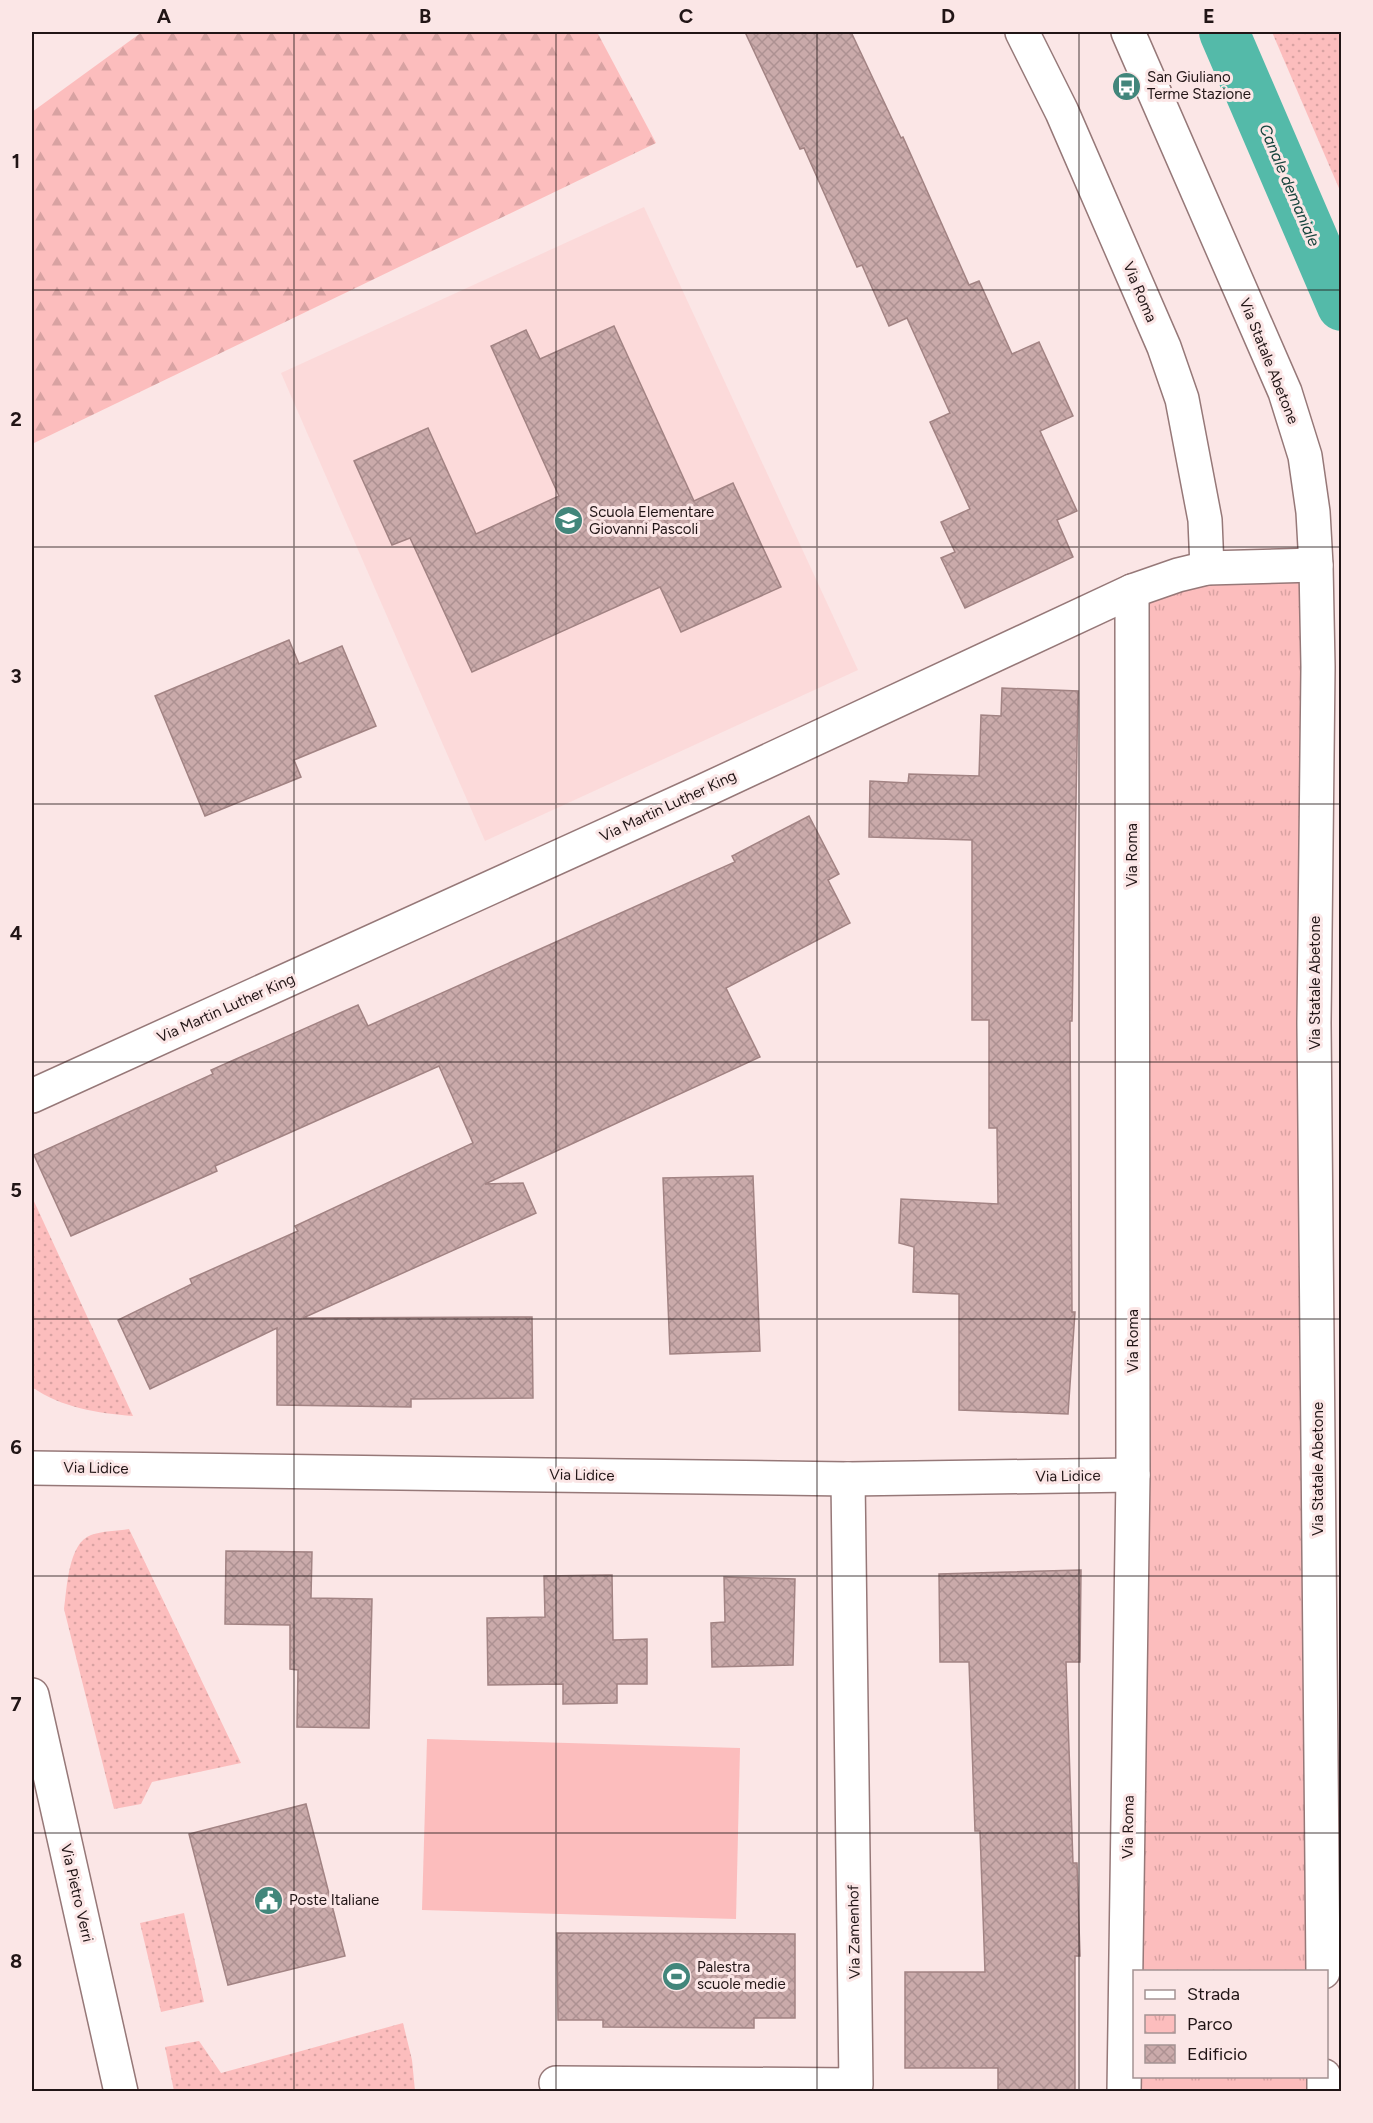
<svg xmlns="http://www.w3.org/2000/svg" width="1373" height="2123" viewBox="0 0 1373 2123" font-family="Figtree,sans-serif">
<defs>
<pattern id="grass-dots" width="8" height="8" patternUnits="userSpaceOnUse" patternTransform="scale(1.5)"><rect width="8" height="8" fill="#fcbdbd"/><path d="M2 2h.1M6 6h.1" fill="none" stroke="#d8a2a2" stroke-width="1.8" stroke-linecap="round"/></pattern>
<pattern id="forest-firs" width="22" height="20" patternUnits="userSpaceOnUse" patternTransform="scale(1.5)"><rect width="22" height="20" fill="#fcbdbd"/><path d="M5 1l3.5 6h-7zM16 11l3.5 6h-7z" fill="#d8a2a2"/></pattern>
<pattern id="park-tufts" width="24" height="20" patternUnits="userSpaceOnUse" patternTransform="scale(1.5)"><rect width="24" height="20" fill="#fcbdbd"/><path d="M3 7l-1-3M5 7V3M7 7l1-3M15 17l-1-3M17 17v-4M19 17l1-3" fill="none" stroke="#d8a2a2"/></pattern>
<pattern id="building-cross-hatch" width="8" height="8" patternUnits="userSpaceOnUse" patternTransform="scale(1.5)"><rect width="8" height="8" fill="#caaaaa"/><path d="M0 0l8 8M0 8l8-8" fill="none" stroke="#ad9192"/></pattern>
</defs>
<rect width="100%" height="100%" fill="#fbe6e6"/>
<path fill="#fcdada" d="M 644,207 L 858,670 L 485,841 L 281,373 Z"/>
<g fill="url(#grass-dots)">
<path d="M 1272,32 L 1341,32 L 1341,193 Z"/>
<path d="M 32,1197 L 133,1416 C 97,1413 62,1408 32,1387 Z"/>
<path d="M 129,1529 L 241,1763 L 152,1782 L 141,1804 L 114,1809 L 64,1609 C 67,1589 68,1543 91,1535 C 102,1531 117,1531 129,1529 Z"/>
<path d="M 184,1913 L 204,2002 L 161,2012 L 140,1923 Z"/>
<path d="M 403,2023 L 412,2060 L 415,2091 L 174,2091 L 165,2047 L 199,2041 L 221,2073 Z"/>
</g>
<path fill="url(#forest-firs)" d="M 142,32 L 597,32 L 656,143 L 32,444 L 32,112 Z"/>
<path fill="url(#park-tufts)" d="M 1316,565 L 1323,1971 L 1134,1972 L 1134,2076 L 1324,2077 L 1324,2091 L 1124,2092 L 1132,591 Z"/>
<path fill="#fcbdbd" d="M 427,1739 L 740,1748 L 736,1919 L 422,1910 Z"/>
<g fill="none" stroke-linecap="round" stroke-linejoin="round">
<path stroke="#54baa9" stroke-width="50" d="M 1224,32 L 1342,306"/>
</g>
<g fill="url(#building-cross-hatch)" stroke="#a28383" stroke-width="1.5">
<path d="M 745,32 L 851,32 L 901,138 L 903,137 L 969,285 L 979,281 L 1012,354 L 1039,342 L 1073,416 L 1040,431 L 1077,511 L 1057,520 L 1073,557 L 965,608 L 941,558 L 955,552 L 941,522 L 970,509 L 930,422 L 950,413 L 907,318 L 889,326 L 862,265 L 857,267 L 804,148 L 800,149 Z"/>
<path d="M 614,326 L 694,501 L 733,483 L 781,587 L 681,632 L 660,587 L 472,672 L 410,538 L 392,545 L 354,461 L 428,428 L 476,534 L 559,496 L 491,346 L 526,330 L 540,359 Z"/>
<path d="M 289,640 L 299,664 L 342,646 L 376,726 L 294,760 L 301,777 L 205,816 L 155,696 Z"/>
<path d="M 1002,688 L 1078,691 L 1072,1021 L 1070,1021 L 1072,1312 L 1075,1312 L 1068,1414 L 959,1410 L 959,1294 L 913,1292 L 914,1247 L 899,1243 L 901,1199 L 998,1204 L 997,1128 L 989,1128 L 989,1020 L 972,1020 L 972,840 L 869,837 L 870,781 L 908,783 L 909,774 L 979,776 L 981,715 L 1001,716 Z"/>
<path d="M 809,816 L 839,874 L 828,880 L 850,923 L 726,988 L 760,1057 L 485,1184 L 523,1183 L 536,1213 L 303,1318 L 532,1317 L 533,1398 L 411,1399 L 411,1407 L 277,1405 L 277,1328 L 150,1389 L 118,1320 L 192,1284 L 190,1279 L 298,1231 L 295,1226 L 473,1143 L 439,1066 L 215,1166 L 217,1171 L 71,1236 L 34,1155 L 213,1074 L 211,1070 L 358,1005 L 368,1026 L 735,862 L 732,856 Z"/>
<path d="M 753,1176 L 760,1351 L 670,1354 L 663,1178 Z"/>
<path d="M 226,1551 L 312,1552 L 311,1598 L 372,1599 L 369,1728 L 297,1727 L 298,1670 L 290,1669 L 290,1625 L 225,1624 Z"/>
<path d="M 1081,1570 L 1080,1662 L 1066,1662 L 1073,1863 L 1077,1863 L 1080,1956 L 1075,1956 L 1075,2091 L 998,2091 L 998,2068 L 905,2068 L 905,1972 L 985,1972 L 980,1831 L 975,1831 L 969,1662 L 940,1662 L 939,1574 Z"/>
<path d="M 612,1575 L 613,1640 L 647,1639 L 647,1684 L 617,1684 L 617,1703 L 563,1704 L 563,1684 L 488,1685 L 487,1618 L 545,1617 L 544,1576 Z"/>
<path d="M 724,1577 L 795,1579 L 793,1665 L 712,1667 L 711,1623 L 725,1622 Z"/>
<path d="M 306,1804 L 345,1956 L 228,1985 L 189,1834 Z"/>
<path d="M 557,1933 L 795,1934 L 795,2018 L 754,2018 L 754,2028 L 603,2027 L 603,2020 L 558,2020 Z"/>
</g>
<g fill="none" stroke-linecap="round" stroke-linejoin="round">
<defs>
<g id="minor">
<path d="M 1022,32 L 1062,112 L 1164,347 L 1182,399 L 1205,520 L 1207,568"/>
<path d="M 32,1096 L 701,792 L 1132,591 L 1178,575 L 1207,568 L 1316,565"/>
<path d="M 32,1468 L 848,1479 L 1133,1475"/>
<path d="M 32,1695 L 121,2092"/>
<path d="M 556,2083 L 856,2085 L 848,1479"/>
<path d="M 1124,2092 L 1133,1475 L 1132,591"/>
</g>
<g id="secondary">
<path d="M 1128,32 L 1285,392 L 1305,456 L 1313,512 L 1316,565 L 1318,667 L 1314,1023 L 1323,1972"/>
<path d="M 1324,2076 L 1324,2092"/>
</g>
</defs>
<use href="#minor" stroke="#967878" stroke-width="36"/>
<use href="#secondary" stroke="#967878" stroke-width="36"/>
<use href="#minor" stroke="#fff" stroke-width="33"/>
<use href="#secondary" stroke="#fff" stroke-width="33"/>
</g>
<path fill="none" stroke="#211516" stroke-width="1.5" stroke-opacity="0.55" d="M 294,32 L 294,2092M 556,32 L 556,2092M 817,32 L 817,2092M 1079,32 L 1079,2092M 32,290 L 1342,290M 32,547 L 1342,547M 32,804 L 1342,804M 32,1062 L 1342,1062M 32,1319 L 1342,1319M 32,1576 L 1342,1576M 32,1833 L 1342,1833"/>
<defs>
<symbol id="bus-disc" viewBox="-11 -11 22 22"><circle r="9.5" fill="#42867b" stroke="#fbe6e6"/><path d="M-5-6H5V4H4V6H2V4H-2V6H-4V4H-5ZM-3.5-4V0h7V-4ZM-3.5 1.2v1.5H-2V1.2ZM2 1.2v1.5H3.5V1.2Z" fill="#fff"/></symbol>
<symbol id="school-disc" viewBox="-11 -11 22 22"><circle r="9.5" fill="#42867b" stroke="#fbe6e6"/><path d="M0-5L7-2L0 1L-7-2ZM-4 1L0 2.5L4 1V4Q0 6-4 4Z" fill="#fff"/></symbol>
<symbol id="civic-disc" viewBox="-11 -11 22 22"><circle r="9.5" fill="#42867b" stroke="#fbe6e6"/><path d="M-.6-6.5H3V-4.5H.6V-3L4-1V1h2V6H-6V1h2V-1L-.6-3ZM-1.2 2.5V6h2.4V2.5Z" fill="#fff"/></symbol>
<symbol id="stadium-disc" viewBox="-11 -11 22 22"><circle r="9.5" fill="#42867b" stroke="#fbe6e6"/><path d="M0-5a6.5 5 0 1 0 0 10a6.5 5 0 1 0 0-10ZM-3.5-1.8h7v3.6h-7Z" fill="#fff"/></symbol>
</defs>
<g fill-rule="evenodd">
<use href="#bus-disc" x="1110" y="70" width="33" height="33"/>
<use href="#school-disc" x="552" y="504" width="33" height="33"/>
<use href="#civic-disc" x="252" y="1884" width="33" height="33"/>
<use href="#stadium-disc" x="660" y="1960" width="33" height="33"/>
</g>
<g text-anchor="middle" stroke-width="6" stroke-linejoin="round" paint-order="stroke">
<g font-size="15" fill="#211516" stroke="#fbe6e6" text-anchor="start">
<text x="1147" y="82">San Giuliano<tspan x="1147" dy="17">Terme Stazione</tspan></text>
<text x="589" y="517">Scuola Elementare<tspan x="589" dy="17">Giovanni Pascoli</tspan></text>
<text x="289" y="1905">Poste Italiane</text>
<text x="697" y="1972">Palestra<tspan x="697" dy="17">scuole medie</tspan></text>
</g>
<g font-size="15" fill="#211516" stroke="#fbe6e6">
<text transform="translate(1140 292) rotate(67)" y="5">Via Roma</text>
<text transform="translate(1269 361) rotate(68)" y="5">Via Statale Abetone</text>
<text transform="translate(668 806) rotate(-25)" y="5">Via Martin Luther King</text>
<text transform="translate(1132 855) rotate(-90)" y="5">Via Roma</text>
<text transform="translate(1315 983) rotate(-90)" y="5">Via Statale Abetone</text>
<text transform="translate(226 1008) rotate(-24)" y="5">Via Martin Luther King</text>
<text transform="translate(1133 1341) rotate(-90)" y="5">Via Roma</text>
<text transform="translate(96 1468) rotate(1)" y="5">Via Lidice</text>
<text transform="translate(1318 1469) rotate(-90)" y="5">Via Statale Abetone</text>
<text transform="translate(582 1475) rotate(1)" y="5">Via Lidice</text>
<text transform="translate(1068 1476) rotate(-1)" y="5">Via Lidice</text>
<text transform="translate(1128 1827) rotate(-89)" y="5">Via Roma</text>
<text transform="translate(77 1893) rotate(77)" y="5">Via Pietro Verri</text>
<text transform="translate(854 1932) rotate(-91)" y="5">Via Zamenhof</text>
</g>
<g font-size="16" font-style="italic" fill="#15433c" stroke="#fbe6e6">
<text transform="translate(1290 185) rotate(67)" y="6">Canale demaniale</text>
</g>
</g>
<rect width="1373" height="2123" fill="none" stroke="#fbe6e6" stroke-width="66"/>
<rect x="1133" y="1970" width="195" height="108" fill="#fbe6e6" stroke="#a49293" stroke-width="1.5"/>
<rect x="1145" y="1990" width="30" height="9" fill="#ffffff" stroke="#a49293" stroke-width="1.5"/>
<text x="1187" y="2000" font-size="18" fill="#211516">Strada</text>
<rect x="1145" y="2015" width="30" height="18" fill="url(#park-tufts)" stroke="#a49293" stroke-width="1.5"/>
<text x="1187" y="2030" font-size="18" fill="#211516">Parco</text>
<rect x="1145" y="2045" width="30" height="18" fill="url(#building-cross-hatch)" stroke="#a49293" stroke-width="1.5"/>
<text x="1187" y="2060" font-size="18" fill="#211516">Edificio</text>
<rect x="33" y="33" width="1307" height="2057" fill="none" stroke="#211516" stroke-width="2"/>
<g font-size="20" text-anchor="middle" font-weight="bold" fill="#211516">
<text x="164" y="23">A</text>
<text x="425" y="23">B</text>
<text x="686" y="23">C</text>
<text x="948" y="23">D</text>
<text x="1209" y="23">E</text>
<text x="16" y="168">1</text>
<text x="16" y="426">2</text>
<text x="16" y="683">3</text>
<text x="16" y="940">4</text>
<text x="16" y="1197">5</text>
<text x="16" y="1454">6</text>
<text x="16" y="1711">7</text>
<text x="16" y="1968">8</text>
</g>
</svg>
